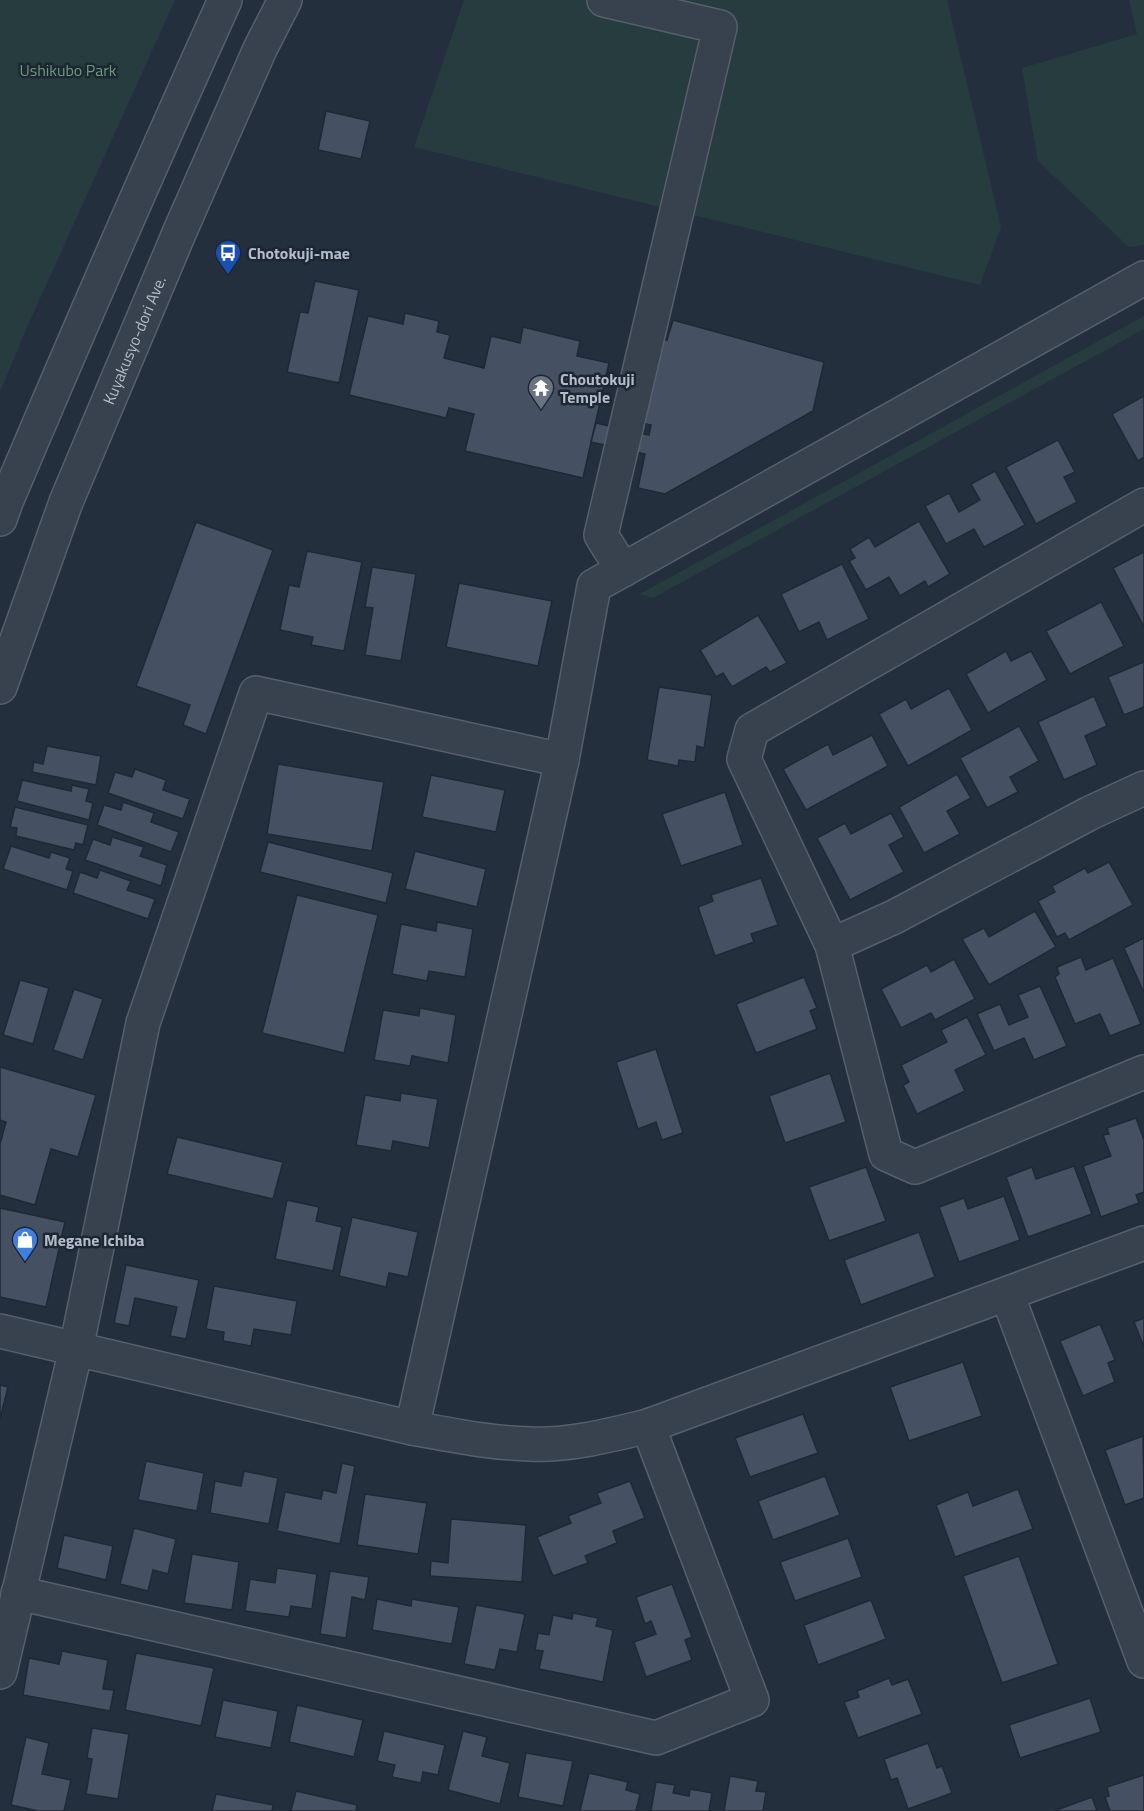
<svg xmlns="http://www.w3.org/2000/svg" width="1144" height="1811" viewBox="0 0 1144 1811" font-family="'Titillium Web',sans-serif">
<rect width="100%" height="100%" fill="#242f3e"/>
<g fill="#263c3f">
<path d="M 0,0 L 175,0 L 24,334 L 0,392 Z"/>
<path d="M 464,0 L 947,0 L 1001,227 L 980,285 L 414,147 Z"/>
<path d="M 1129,0 L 1144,0 L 1144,245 L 1129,247 L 1038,161 L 1022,68 L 1137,34 Z"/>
<path d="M 1144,316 L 1144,329 L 653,598 L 640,594 Z"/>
</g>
<g fill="#455162" stroke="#1f2835" stroke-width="1.5">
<path d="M 326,111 L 370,121 L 361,159 L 318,150 Z"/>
<path d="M 315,281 L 359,290 L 339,383 L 287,372 L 300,312 L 308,313 Z"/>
<path d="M 405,313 L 439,321 L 437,332 L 450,335 L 444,358 L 484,368 L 491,336 L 520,343 L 523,327 L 580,341 L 577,356 L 609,363 L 583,478 L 465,451 L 474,414 L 449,408 L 446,418 L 349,395 L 368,316 L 403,324 Z"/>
<path d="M 673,320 L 824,362 L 813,411 L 665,494 L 638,488 L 645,454 L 591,442 L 596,423 L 649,435 L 651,425 L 633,421 L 655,337 L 667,340 Z"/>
<path d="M 1144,396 L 1144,457 L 1138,461 L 1112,414 Z"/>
<path d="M 1058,440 L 1075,472 L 1064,477 L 1077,502 L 1036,524 L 1006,467 Z"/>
<path d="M 995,471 L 1025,525 L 984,547 L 974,529 L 946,544 L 925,506 L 949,493 L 959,512 L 980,500 L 971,484 Z"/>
<path d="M 919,521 L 950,574 L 928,587 L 925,581 L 900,596 L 889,577 L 866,590 L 849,561 L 855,558 L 850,549 L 869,537 L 875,547 Z"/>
<path d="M 196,522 L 273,550 L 206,734 L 183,725 L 190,705 L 136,686 Z"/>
<path d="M 307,551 L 362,562 L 344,651 L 311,645 L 313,637 L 280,630 L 289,585 L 299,587 Z"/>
<path d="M 1144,552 L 1144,627 L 1113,568 Z"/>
<path d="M 842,564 L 869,619 L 827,640 L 819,622 L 799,632 L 781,594 Z"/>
<path d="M 372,567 L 416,574 L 401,661 L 365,655 L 373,608 L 365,607 Z"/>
<path d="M 459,583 L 552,601 L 538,666 L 446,647 Z"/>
<path d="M 1101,602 L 1124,646 L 1070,674 L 1046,631 Z"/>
<path d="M 758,615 L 787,663 L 770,672 L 766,667 L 732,687 L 723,673 L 716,677 L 700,650 Z"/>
<path d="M 1006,651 L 1011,661 L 1031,651 L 1047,680 L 988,713 L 966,674 Z"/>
<path d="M 1144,662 L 1144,707 L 1124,715 L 1108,677 Z"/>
<path d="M 659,687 L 712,695 L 704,748 L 697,746 L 695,762 L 679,760 L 678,766 L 647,760 Z"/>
<path d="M 949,688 L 972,730 L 908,766 L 879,714 L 906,699 L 911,709 Z"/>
<path d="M 1094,696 L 1107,726 L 1085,736 L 1097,765 L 1064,780 L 1038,722 Z"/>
<path d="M 1019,726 L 1039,761 L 1010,777 L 1018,792 L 987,808 L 960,758 Z"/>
<path d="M 872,735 L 888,766 L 806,810 L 783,769 L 828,744 L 833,755 Z"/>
<path d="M 47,746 L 101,756 L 96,785 L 32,772 L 34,762 L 43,764 Z"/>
<path d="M 278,764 L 384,782 L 372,851 L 267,834 Z"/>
<path d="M 135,769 L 166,780 L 163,790 L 190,799 L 183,819 L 108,793 L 115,772 L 132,777 Z"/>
<path d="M 957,774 L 971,798 L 947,811 L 960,834 L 924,853 L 899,807 Z"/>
<path d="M 431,775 L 505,790 L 496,832 L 422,817 Z"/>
<path d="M 22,780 L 71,791 L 72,785 L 89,789 L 86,801 L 93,803 L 89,820 L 17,801 Z"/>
<path d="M 725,792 L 743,845 L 681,866 L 662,814 Z"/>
<path d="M 123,802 L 154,813 L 151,822 L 179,832 L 171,852 L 97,825 L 104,805 L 121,810 Z"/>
<path d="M 15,807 L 88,825 L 83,845 L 76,843 L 74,850 L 16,836 L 17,828 L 10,827 Z"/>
<path d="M 891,813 L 904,837 L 889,845 L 904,872 L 850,900 L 817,838 L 845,823 L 851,834 Z"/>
<path d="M 112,837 L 144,847 L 140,856 L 167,865 L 161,886 L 85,860 L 93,839 L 110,845 Z"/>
<path d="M 268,842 L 393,873 L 386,903 L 260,872 Z"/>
<path d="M 11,846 L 49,858 L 51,852 L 70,858 L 66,869 L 73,871 L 67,890 L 3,869 Z"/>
<path d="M 415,851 L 486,869 L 477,907 L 405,889 Z"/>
<path d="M 1109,862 L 1133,905 L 1069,940 L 1065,933 L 1057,937 L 1038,901 L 1055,892 L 1052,886 L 1085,868 L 1088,873 Z"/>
<path d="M 100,870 L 131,881 L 127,890 L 155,899 L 148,919 L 73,893 L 80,872 L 97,878 Z"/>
<path d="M 761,878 L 778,925 L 751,934 L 754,942 L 715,956 L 698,907 L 713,901 L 711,895 Z"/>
<path d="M 297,895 L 378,915 L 344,1053 L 262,1033 Z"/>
<path d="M 1035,911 L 1056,947 L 989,985 L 962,939 L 984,928 L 989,937 Z"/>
<path d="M 437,922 L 473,929 L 465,977 L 429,971 L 427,981 L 392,974 L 401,924 L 436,931 Z"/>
<path d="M 1144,938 L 1144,993 L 1124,948 Z"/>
<path d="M 1081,957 L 1086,970 L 1113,958 L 1141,1024 L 1110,1036 L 1100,1014 L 1075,1024 L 1055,977 L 1059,974 L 1057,967 Z"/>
<path d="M 954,959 L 975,999 L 935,1020 L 931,1013 L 901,1028 L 881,989 L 927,965 L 931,972 Z"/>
<path d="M 804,977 L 817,1008 L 810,1011 L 817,1029 L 756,1053 L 736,1004 Z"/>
<path d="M 20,980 L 49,988 L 33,1044 L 3,1035 Z"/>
<path d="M 1040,986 L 1067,1046 L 1034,1060 L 1024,1038 L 994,1051 L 977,1014 L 1000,1004 L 1009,1025 L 1028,1017 L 1018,995 Z"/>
<path d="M 74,989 L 103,999 L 83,1060 L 53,1050 Z"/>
<path d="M 420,1008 L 456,1015 L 448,1063 L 412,1056 L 410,1066 L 374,1060 L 383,1010 L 419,1016 Z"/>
<path d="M 967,1017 L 986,1055 L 955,1070 L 965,1091 L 917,1114 L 903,1085 L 909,1082 L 901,1065 L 947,1042 L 941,1030 Z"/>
<path d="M 656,1049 L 683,1133 L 662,1140 L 656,1122 L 638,1129 L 616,1062 Z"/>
<path d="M 0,1067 L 96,1095 L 78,1157 L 51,1149 L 35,1205 L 0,1195 L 0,1144 L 6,1122 L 0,1120 Z"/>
<path d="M 830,1073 L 846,1122 L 785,1143 L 769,1096 Z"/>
<path d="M 401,1093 L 438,1099 L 429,1148 L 393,1141 L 391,1151 L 356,1145 L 365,1095 L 400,1101 Z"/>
<path d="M 1136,1118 L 1144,1140 L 1144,1192 L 1136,1195 L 1139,1203 L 1101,1217 L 1083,1166 L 1111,1156 L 1103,1135 L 1109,1134 L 1107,1128 Z"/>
<path d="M 177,1137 L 283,1162 L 273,1199 L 167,1174 Z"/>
<path d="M 1074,1166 L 1092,1214 L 1028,1237 L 1006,1177 L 1032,1167 L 1036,1179 Z"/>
<path d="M 866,1167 L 886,1221 L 829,1241 L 809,1187 Z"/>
<path d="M 1004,1196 L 1020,1240 L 959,1262 L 939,1207 L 964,1198 L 968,1209 Z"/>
<path d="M 287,1200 L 319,1207 L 316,1221 L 342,1227 L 333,1271 L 275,1259 Z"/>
<path d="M 0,1208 L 65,1222 L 46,1307 L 0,1297 Z"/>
<path d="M 352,1217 L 418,1232 L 408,1277 L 389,1273 L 386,1287 L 339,1276 Z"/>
<path d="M 919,1232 L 935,1277 L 861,1305 L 844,1260 Z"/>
<path d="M 126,1265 L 199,1280 L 186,1339 L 170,1336 L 177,1307 L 135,1298 L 129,1326 L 114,1323 Z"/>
<path d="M 214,1286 L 297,1301 L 291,1335 L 254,1329 L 251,1346 L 223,1341 L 224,1332 L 206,1329 Z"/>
<path d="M 1144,1318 L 1144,1347 L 1134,1322 Z"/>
<path d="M 1100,1324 L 1115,1360 L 1108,1363 L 1115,1382 L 1083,1396 L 1060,1341 Z"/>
<path d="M 963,1362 L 982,1416 L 909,1441 L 890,1387 Z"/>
<path d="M 0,1385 L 8,1387 L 0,1419 Z"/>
<path d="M 803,1414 L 818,1453 L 750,1477 L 735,1438 Z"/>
<path d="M 1143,1436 L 1144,1498 L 1125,1505 L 1105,1450 Z"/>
<path d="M 146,1461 L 204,1473 L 197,1511 L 138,1500 Z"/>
<path d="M 342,1463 L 355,1466 L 340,1544 L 277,1531 L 285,1492 L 321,1499 L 323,1490 L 336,1493 Z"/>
<path d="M 244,1471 L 278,1478 L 269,1524 L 210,1513 L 215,1481 L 241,1486 Z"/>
<path d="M 825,1476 L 840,1515 L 773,1540 L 758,1501 Z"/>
<path d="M 630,1481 L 645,1518 L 613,1531 L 617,1543 L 585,1556 L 588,1563 L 553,1576 L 537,1537 L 571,1523 L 568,1516 L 601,1503 L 597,1493 Z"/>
<path d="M 1018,1489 L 1033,1529 L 955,1557 L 936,1505 L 968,1492 L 973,1506 Z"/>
<path d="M 365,1494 L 427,1503 L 418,1554 L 357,1545 Z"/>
<path d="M 451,1519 L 526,1525 L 522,1582 L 430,1576 L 431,1561 L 448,1563 Z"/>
<path d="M 134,1528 L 176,1539 L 168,1574 L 153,1570 L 148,1591 L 120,1584 Z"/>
<path d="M 64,1535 L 113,1546 L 106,1580 L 57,1568 Z"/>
<path d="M 848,1538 L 862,1577 L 795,1601 L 780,1562 Z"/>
<path d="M 192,1554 L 239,1562 L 232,1610 L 184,1603 Z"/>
<path d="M 1019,1556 L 1058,1664 L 1002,1683 L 963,1576 Z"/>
<path d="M 277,1568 L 317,1574 L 312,1609 L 291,1606 L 289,1617 L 245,1611 L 250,1579 L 275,1583 Z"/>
<path d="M 330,1571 L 369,1577 L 365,1600 L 352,1597 L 346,1638 L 320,1634 Z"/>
<path d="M 672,1584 L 692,1637 L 685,1640 L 692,1660 L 646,1677 L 634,1642 L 656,1634 L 651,1621 L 645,1624 L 636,1597 Z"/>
<path d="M 377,1599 L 411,1606 L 412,1599 L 459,1607 L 452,1644 L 372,1630 Z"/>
<path d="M 871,1600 L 886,1639 L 818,1665 L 804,1625 Z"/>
<path d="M 476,1605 L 525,1614 L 517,1652 L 500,1649 L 495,1670 L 464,1664 Z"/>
<path d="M 573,1613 L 598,1618 L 596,1626 L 613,1630 L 603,1682 L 539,1669 L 543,1651 L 535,1650 L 538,1633 L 549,1635 L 553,1615 L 572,1619 Z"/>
<path d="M 62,1651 L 108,1660 L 103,1689 L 114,1690 L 110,1711 L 23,1695 L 29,1658 L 59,1664 Z"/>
<path d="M 136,1653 L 214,1668 L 201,1726 L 125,1710 Z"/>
<path d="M 889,1678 L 892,1685 L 908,1679 L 922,1714 L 858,1738 L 844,1702 L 859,1697 L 857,1691 Z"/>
<path d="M 1090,1698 L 1101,1732 L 1020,1758 L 1009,1725 Z"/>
<path d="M 223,1700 L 278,1711 L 271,1748 L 215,1737 Z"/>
<path d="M 297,1705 L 363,1720 L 354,1757 L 289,1742 Z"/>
<path d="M 92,1728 L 129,1734 L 118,1799 L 86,1794 L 92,1759 L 87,1758 Z"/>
<path d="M 384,1731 L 445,1745 L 438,1775 L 423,1772 L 421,1783 L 392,1777 L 395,1765 L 377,1761 Z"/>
<path d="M 463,1731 L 487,1737 L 482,1756 L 510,1763 L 500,1804 L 448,1790 Z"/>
<path d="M 26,1737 L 49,1743 L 42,1774 L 71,1780 L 64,1811 L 38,1811 L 11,1805 Z"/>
<path d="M 928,1743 L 937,1768 L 942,1766 L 952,1793 L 908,1809 L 897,1778 L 891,1780 L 884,1759 Z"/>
<path d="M 526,1753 L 573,1761 L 563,1806 L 518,1797 Z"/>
<path d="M 589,1773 L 628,1782 L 626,1790 L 640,1794 L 636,1811 L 580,1811 Z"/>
<path d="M 1144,1775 L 1144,1811 L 1110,1811 L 1105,1797 L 1109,1796 L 1107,1787 Z"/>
<path d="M 730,1776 L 758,1781 L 756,1791 L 766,1792 L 763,1811 L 724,1811 Z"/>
<path d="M 656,1782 L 675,1785 L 673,1793 L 689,1796 L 690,1789 L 712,1793 L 709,1811 L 651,1811 Z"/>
<path d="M 296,1791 L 357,1805 L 356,1811 L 291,1811 Z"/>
<path d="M 216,1794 L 273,1805 L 272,1811 L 212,1811 Z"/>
<path d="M 1092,1797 L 1097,1811 L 1054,1811 Z"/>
</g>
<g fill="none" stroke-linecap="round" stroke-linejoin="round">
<defs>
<g id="minor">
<path d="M 604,0 L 720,27 L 601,535 L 623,570"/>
<path d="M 1144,505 L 752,730 L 744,759 L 832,945 L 886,1154 L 915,1167 L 1144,1072"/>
<path d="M 0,519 L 6,502 C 77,334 150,166 225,0"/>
<path id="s1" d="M 0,687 L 66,502 L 180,231 L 260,49 L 285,0"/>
<path d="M 832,945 L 894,917 L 1090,813 L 1144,788"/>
<path d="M 1007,1294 L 1144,1661"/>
<path d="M 0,1331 L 412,1428 C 451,1435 490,1443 530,1444 C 569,1446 611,1435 648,1426 L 1144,1243"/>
<path d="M 412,1428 L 562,760 L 594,586 L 1144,278"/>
<path d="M 18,1593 L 656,1738 L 752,1700 L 648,1426"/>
<path d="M 0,1672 L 76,1349 L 143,1023 L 256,693 L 562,760"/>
</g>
</defs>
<use href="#minor" stroke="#565f6c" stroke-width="36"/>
<use href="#minor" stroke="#38414e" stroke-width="33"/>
</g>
<defs>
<symbol id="bus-pin" viewBox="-11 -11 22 30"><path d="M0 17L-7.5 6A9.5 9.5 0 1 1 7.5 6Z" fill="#1a4fb4" stroke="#1d2633"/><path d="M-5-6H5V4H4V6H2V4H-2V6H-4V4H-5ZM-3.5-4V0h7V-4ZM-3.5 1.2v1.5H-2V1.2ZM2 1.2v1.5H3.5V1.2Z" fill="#fff"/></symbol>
<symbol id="temple-pin" viewBox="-11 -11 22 30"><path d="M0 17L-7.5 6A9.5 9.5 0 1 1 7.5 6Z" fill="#6b7280" stroke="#1d2633"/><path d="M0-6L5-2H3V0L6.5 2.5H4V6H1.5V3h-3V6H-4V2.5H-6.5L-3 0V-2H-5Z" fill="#fff"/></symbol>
<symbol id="shop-pin" viewBox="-11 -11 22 30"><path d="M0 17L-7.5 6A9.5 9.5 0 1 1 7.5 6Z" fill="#3f7fe0" stroke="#1d2633"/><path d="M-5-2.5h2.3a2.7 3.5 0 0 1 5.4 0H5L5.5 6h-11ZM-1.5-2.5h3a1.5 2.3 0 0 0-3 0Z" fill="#fff"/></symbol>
</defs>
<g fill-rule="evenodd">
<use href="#bus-pin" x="213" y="238" width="30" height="40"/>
<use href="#temple-pin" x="526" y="373" width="30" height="40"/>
<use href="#shop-pin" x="10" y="1225" width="30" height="40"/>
</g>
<g text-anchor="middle" stroke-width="5" stroke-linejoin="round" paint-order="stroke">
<g font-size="16" fill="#6b9a76" stroke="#1d2633">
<text x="68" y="76">Ushikubo Park</text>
</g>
<g font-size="16" font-weight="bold" fill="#b4bcc9" stroke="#1d2633" text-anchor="start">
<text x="248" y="259">Chotokuji-mae</text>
<text x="560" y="385">Choutokuji<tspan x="560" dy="18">Temple</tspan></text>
<text x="44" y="1246">Megane Ichiba</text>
</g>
<g font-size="16" fill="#b4bcc9" stroke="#1d2633">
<text dy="6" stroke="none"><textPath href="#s1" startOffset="372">Kuyakusyo-dori Ave.</textPath></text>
</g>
</g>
</svg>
